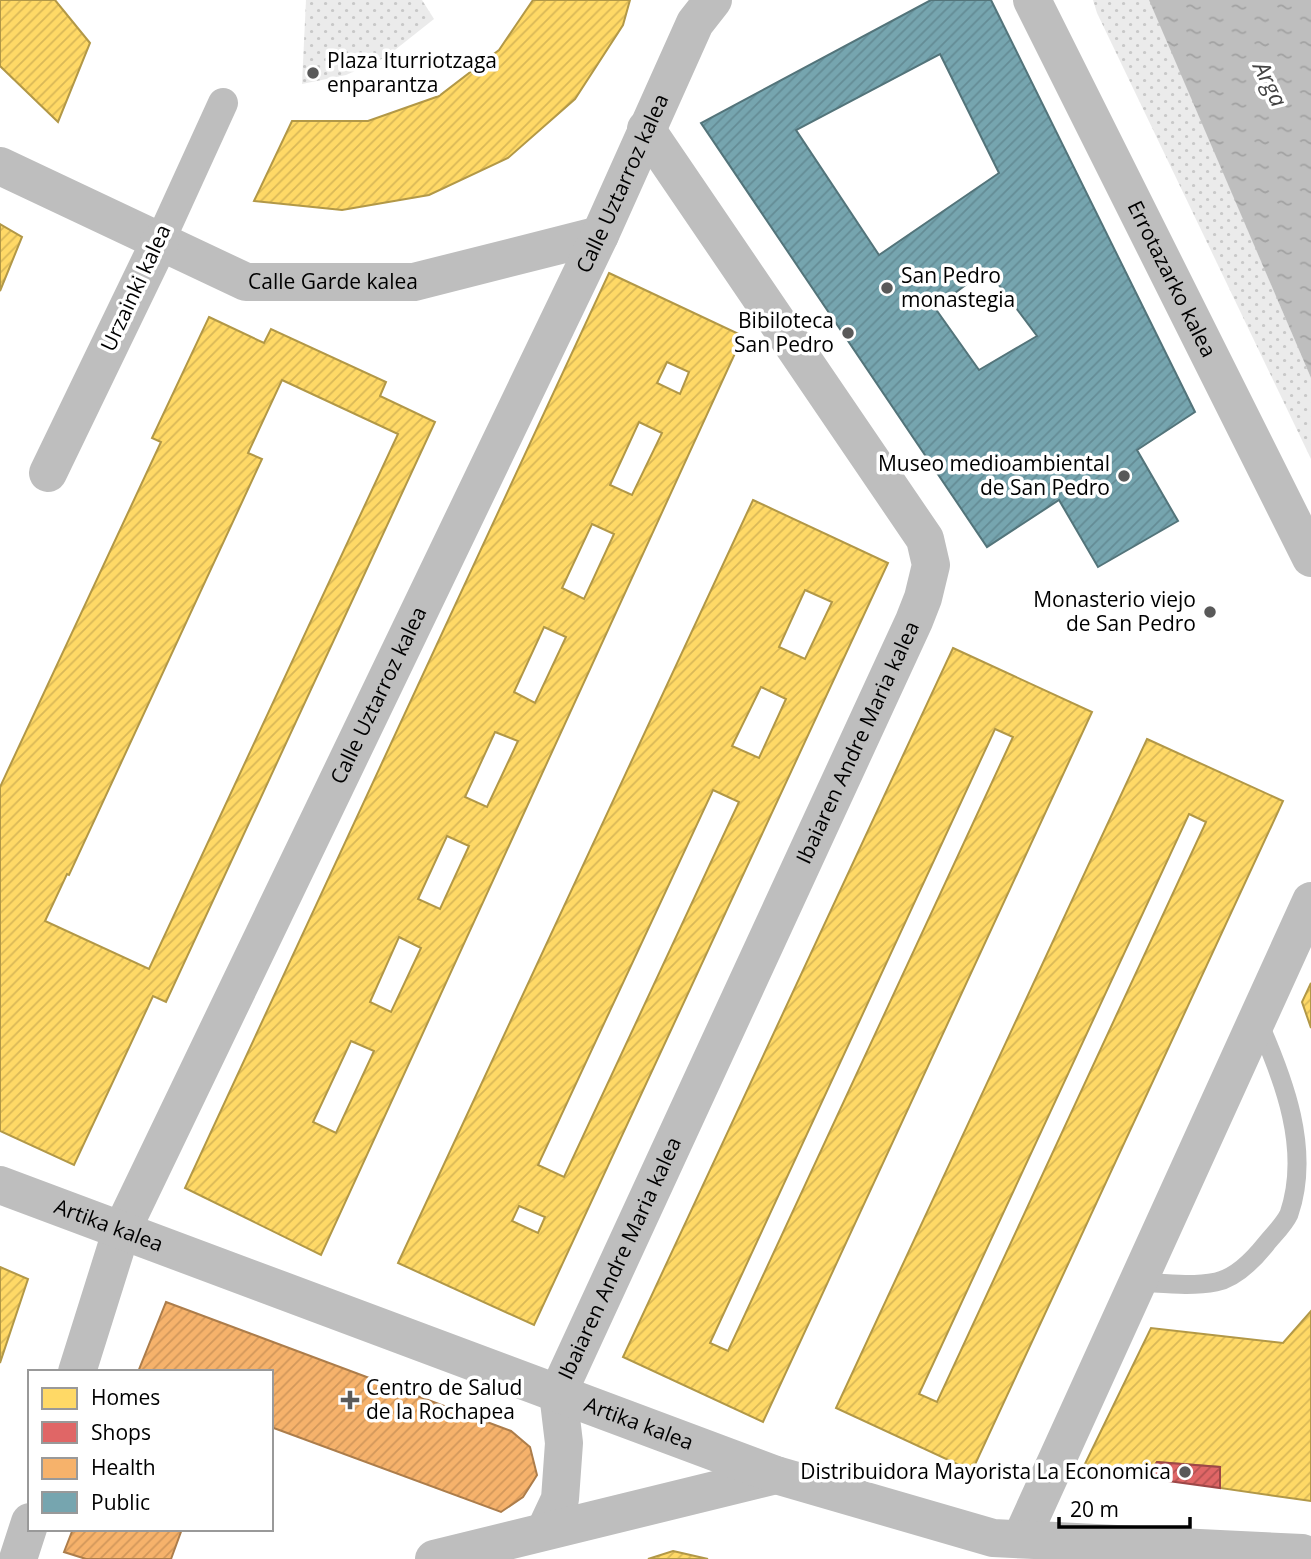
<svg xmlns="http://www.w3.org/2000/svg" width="1311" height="1559" viewBox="0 0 1311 1559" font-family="'Open Sans',sans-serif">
<defs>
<pattern id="park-dots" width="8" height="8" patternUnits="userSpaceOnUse" patternTransform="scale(1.75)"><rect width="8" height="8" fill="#ebebeb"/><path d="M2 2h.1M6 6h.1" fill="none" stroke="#c8c8c8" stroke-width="1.8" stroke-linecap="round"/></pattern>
<pattern id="water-ripples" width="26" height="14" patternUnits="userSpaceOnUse" patternTransform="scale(1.75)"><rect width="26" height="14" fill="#bebebe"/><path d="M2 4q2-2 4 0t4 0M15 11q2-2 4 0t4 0" fill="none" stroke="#a2a2a2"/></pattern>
<pattern id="homes-hatch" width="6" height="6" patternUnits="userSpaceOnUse" patternTransform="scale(1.75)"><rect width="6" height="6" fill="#ffd966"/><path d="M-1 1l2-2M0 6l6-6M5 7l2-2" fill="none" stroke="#d9b857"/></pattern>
<pattern id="shops-hatch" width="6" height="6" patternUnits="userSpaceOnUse" patternTransform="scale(1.75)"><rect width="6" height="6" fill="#e06666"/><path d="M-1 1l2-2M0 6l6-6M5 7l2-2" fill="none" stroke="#b35252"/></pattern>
<pattern id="health-hatch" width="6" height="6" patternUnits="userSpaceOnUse" patternTransform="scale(1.75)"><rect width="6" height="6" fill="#f6b26b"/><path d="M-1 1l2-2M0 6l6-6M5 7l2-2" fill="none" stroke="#d1975b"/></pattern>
<pattern id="public-hatch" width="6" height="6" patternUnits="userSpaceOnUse" patternTransform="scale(1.75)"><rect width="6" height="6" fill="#76a5af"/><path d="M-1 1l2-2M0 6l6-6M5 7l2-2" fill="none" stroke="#648c95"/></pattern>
</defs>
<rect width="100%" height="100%" fill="#fff"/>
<g fill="url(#park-dots)">
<path d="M 306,0 L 422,0 L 434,19 L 386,57 L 346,75 L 302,84 Z"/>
<path d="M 1093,0 L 1150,0 L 1311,378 L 1311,459 L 1097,13 Z"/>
</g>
<path fill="url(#water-ripples)" d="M 1149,0 L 1311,0 L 1311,378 Z"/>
<g fill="url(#homes-hatch)" stroke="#b29847" stroke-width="2" fill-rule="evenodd">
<path d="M 0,0 L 55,0 L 90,43 L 58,122 L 0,66 Z"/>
<path d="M 533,0 L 630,0 L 623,25 L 575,99 L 508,158 L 429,195 L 342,210 L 254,201 L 292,121 L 368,121 L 439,96 L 499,50 Z"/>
<path d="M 0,224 L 22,237 L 0,291 Z"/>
<path d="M 609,273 L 743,336 L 321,1255 L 185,1188 ZM 667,362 L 689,372 L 680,394 L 657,383 ZM 639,422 L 662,433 L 632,495 L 610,485 ZM 592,524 L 614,534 L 584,599 L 562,588 ZM 544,627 L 566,637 L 535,703 L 514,692 ZM 495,732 L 518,741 L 487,807 L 465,797 ZM 447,836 L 469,846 L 440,909 L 418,899 ZM 399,937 L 421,948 L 391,1012 L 370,1002 ZM 351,1041 L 374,1051 L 336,1133 L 313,1122 Z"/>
<path d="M 209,317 L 264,343 L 271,329 L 386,382 L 380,396 L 435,422 L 166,1002 L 153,996 L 74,1165 L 0,1131 L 0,787 L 161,442 L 152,438 ZM 282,380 L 398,434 L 149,969 L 45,921 L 67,874 L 69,875 L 262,459 L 248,453 Z"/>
<path d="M 753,500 L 888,563 L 534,1325 L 398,1263 ZM 805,590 L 832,602 L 805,659 L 779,647 ZM 761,687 L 786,699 L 759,758 L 732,746 ZM 713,790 L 739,802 L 564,1177 L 538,1165 ZM 519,1206 L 545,1217 L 538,1233 L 512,1221 Z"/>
<path d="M 953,648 L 1092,712 L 763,1422 L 623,1357 ZM 995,729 L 1013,737 L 728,1351 L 710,1343 Z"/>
<path d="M 1147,739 L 1283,801 L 972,1471 L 836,1408 ZM 1189,814 L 1206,822 L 937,1402 L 919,1394 Z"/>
<path d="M 1311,983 L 1311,1028 L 1302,1002 Z"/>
<path d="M 0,1267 L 28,1279 L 0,1363 Z"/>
<path d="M 1311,1311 L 1311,1501 L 1220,1488 L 1220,1467 L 1157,1462 L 1146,1478 L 1083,1468 L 1151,1328 L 1283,1343 Z"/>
<path d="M 673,1551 L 708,1559 L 648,1559 Z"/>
</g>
<path fill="url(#shops-hatch)" stroke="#9d4747" stroke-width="2" d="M 1157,1462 L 1220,1467 L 1220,1488 L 1146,1478 Z"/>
<g fill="url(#health-hatch)" stroke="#ac7d4b" stroke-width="2">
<path d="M 166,1302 L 511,1431 L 530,1447 L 537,1475 L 523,1497 L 501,1512 L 271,1427 L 271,1372 L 138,1372 Z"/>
<path d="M 73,1529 L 182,1529 L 171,1559 L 86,1559 L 64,1552 Z"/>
</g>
<path fill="url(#public-hatch)" stroke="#53747a" stroke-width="2" fill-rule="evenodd" d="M 931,0 L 991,0 L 1195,412 L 1137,450 L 1178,521 L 1098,567 L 1059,500 L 987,547 L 701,123 ZM 940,54 L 999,173 L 879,255 L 796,130 ZM 987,269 L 1037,336 L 979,370 L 935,308 Z"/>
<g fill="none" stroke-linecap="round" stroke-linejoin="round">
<path stroke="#bebebe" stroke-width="19" d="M 1136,1282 C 1161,1283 1190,1287 1216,1282 C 1236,1278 1254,1259 1266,1244 C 1273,1235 1284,1225 1289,1214 C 1311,1150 1284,1080 1258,1021"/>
<path stroke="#bebebe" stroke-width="30" d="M 160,241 L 223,103"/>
<g stroke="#bebebe" stroke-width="38">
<path id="s1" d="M 1032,0 L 1311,558"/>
<path id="s2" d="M 0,166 L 246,282 L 414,282 L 600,235"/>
<path d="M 48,473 L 160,241"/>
<path id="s3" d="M 77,1372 L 121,1232 L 600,235 L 695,23 L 713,0"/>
<path id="s4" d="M 545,1531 L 560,1499 L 564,1443 L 558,1393 L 914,621 L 923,598 L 931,565 L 925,539 L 646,129"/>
<path d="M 1021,1539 L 1311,901"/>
<path d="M 18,1559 L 30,1522"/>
<path d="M 434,1559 L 776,1475"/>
</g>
<path stroke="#bebebe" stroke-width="38" id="s5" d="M 0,1185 L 776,1475 L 993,1538 L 1302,1553 L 1311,1556"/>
</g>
<g fill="#595959" stroke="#fff" stroke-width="2.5">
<circle cx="313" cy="73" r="7"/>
<circle cx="887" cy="288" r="7"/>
<circle cx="848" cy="333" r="7"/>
<circle cx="1124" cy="476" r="7"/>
<circle cx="1210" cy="612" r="7"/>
<path d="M346.5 1389.5h7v7h7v7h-7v7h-7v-7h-7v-7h7z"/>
<circle cx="1185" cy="1472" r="7"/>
</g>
<g text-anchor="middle" stroke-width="7" stroke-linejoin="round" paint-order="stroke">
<g font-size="21" fill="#000" stroke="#fff" text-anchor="end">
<text x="327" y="68" text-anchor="start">Plaza Iturriotzaga<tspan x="327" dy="24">enparantza</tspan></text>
<text x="901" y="283" text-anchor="start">San Pedro<tspan x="901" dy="24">monastegia</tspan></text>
<text x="834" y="328">Bibiloteca<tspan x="834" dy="24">San Pedro</tspan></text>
<text x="1110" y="471">Museo medioambiental<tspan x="1110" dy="24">de San Pedro</tspan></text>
<text x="1196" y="607">Monasterio viejo<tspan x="1196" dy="24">de San Pedro</tspan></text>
<text x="366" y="1395" text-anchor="start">Centro de Salud<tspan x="366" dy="24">de la Rochapea</tspan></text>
<text x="1171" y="1479">Distribuidora Mayorista La Economica</text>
</g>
<g font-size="21" fill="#000" stroke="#fff">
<text dy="7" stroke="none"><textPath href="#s3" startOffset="1309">Calle Uztarroz kalea</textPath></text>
<text dy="7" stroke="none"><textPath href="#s2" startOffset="359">Calle Garde kalea</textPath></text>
<text dy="7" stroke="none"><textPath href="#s1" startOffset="312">Errotazarko kalea</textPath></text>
<text transform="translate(136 288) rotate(-65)" y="7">Urzainki kalea</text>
<text dy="7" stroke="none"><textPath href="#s3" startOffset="742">Calle Uztarroz kalea</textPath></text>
<text dy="7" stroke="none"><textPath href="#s4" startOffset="858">Ibaiaren Andre Maria kalea</textPath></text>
<text dy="7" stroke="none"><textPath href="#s5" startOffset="116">Artika kalea</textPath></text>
<text dy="7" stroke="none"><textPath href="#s4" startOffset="290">Ibaiaren Andre Maria kalea</textPath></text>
<text dy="7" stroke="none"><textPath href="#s5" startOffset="682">Artika kalea</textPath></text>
</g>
<g font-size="23" font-style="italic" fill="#434343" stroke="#fff">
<text transform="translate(1270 84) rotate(64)" y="8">Arga</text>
</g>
</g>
<rect x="28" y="1370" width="245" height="161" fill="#ffffff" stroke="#999999" stroke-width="2"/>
<rect x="42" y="1388" width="35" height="21" fill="#ffd966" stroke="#999999" stroke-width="2"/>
<text x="91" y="1405" font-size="21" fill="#000000">Homes</text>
<rect x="42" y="1422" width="35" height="21" fill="#e06666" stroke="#999999" stroke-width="2"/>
<text x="91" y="1440" font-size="21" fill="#000000">Shops</text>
<rect x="42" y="1458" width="35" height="21" fill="#f6b26b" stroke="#999999" stroke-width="2"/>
<text x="91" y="1475" font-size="21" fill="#000000">Health</text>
<rect x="42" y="1492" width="35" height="21" fill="#76a5af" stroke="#999999" stroke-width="2"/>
<text x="91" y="1510" font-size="21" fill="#000000">Public</text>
<path d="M1059 1517v10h131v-10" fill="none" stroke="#000000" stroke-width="3.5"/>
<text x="1070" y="1517" font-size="21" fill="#000000" stroke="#ffffff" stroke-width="5" paint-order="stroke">20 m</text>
</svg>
